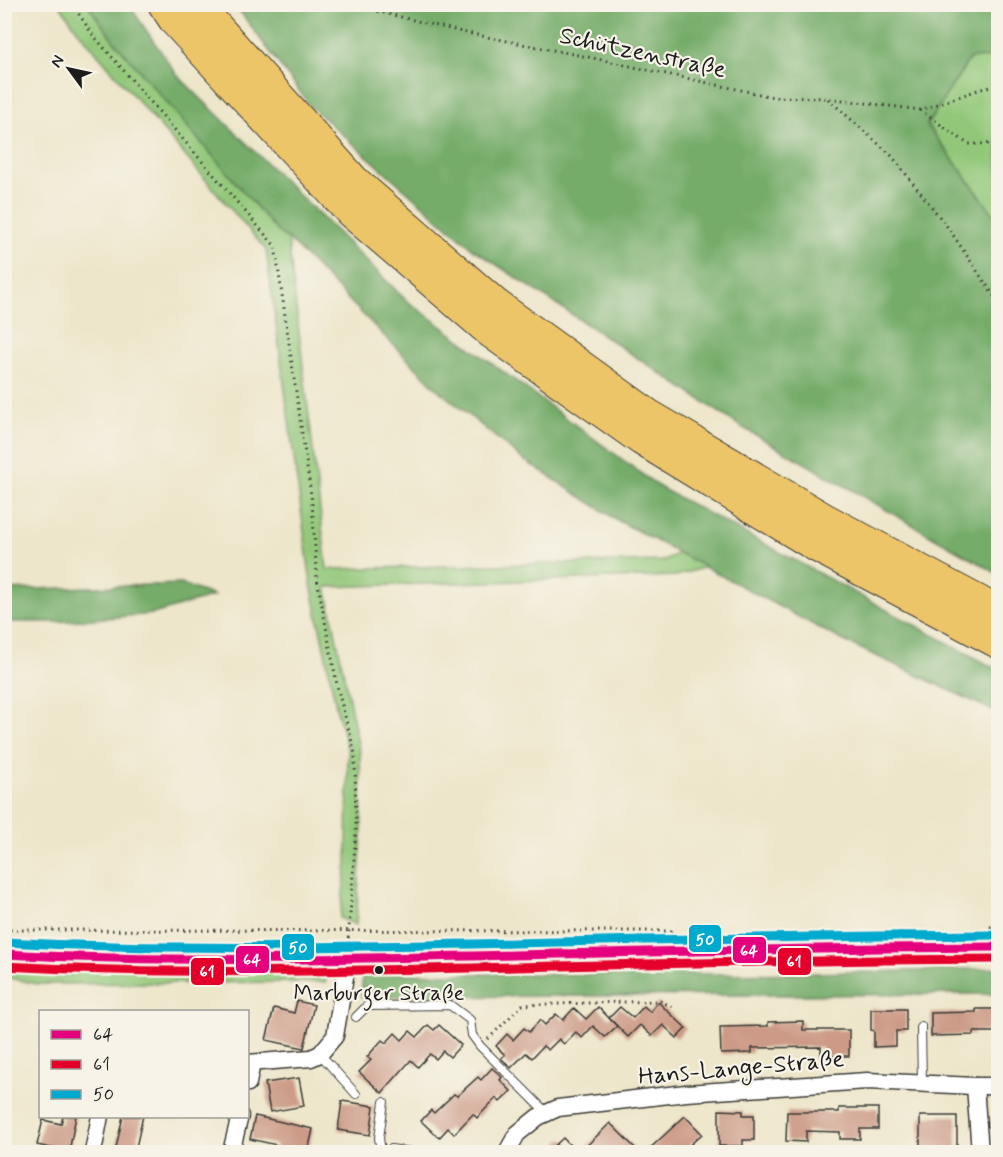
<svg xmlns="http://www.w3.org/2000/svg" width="1003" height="1157" viewBox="0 0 1003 1157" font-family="Mynerve,sans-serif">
<rect width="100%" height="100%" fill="#f7f3e8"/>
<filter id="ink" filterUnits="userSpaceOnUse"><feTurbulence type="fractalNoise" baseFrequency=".0167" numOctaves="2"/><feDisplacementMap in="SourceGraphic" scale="12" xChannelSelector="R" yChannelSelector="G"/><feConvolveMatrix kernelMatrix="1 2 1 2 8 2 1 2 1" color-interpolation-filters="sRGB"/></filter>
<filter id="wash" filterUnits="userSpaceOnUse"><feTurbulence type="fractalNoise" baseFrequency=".008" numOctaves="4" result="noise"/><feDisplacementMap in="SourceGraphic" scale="24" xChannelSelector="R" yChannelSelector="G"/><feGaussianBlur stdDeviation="1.35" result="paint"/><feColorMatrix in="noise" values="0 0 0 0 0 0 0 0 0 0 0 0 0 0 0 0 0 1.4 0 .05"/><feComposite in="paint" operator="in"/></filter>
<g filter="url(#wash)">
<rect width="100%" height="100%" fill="#ede6ca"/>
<g fill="#92c779" stroke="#57724a" stroke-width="1.5">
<path d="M 60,5 L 88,5 L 114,41 L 278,232 L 288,239 L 327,569 L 663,561 L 678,553 L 706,567 L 676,576 L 326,587 L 360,753 L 362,831 L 356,925 L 340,918 L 347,862 L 348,751 L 337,711 L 311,584 L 266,250 L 78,31 Z"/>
<path d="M 998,57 L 998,220 L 927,125 L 970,58 Z"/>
<path d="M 5,964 L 41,969 L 321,969 L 326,982 L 37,984 L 5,977 Z"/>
</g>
<g fill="#75ac69" stroke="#486442" stroke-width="1.5">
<path d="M 88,5 L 129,5 L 177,75 L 406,300 L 661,488 L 998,670 L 998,713 L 840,639 L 617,520 L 522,459 L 437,389 L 288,239 L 278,232 L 114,41 Z"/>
<path d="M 235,5 L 998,5 L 998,57 L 970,58 L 927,125 L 998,220 L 998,574 L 740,426 L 473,249 L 311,107 Z"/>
<path d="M 181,584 L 214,596 L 153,614 L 57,622 L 5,622 L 5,590 Z"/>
<path d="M 998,968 L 998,994 L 361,997 L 363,973 C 575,975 787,976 998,968 Z"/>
</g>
<g id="blocks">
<g fill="#cc9a86">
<path d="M 297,1001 L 314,1005 L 304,1048 L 266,1040 L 274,1008 L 294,1013 Z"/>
<path d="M 658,1002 L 686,1028 L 677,1038 L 663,1025 L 652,1036 L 640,1025 L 628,1037 L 609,1018 L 620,1007 L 633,1018 L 644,1006 L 650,1012 Z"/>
<path d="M 598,1007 L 617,1026 L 605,1037 L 593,1026 L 582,1038 L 576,1032 L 564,1044 L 559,1039 L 548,1050 L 543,1046 L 532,1058 L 526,1053 L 511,1068 L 501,1058 L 505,1055 L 496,1046 L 507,1034 L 513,1040 L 524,1028 L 529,1032 L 540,1020 L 545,1025 L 556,1014 L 563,1020 L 574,1008 L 586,1019 Z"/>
<path d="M 871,1009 L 906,1009 L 906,1031 L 896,1031 L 896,1046 L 874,1047 L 874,1031 L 871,1030 Z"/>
<path d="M 976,1009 L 999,1009 L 999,1032 L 974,1032 L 974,1035 L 931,1036 L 931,1013 L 976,1012 Z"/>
<path d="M 803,1021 L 803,1030 L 849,1030 L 849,1056 L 821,1056 L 821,1047 L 752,1048 L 752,1053 L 721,1054 L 720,1027 L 768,1026 L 768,1022 Z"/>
<path d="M 428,1025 L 434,1030 L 439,1025 L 461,1045 L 450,1057 L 443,1051 L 436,1059 L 430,1054 L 418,1067 L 411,1060 L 382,1093 L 359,1072 L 371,1060 L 367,1057 L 382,1040 L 386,1043 L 395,1033 L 402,1040 L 410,1031 L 417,1037 Z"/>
<path d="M 492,1068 L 502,1077 L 500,1080 L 511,1091 L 500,1102 L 496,1098 L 477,1118 L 473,1114 L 454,1134 L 448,1128 L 439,1138 L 421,1121 L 431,1110 L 434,1113 L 454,1094 L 457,1096 L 478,1077 L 481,1080 Z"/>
<path d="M 299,1078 L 304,1106 L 270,1112 L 265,1083 Z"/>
<path d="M 342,1101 L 374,1106 L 370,1135 L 338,1130 Z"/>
<path d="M 839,1108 L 878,1108 L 878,1129 L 860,1129 L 860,1139 L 840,1139 L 840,1132 L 806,1131 L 806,1142 L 786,1141 L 787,1112 L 839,1112 Z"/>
<path d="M 719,1110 L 743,1111 L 743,1115 L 754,1115 L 754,1140 L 743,1140 L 743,1146 L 719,1146 Z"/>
<path d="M 63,1116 L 76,1116 L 69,1152 L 37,1145 L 43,1120 L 61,1124 Z"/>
<path d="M 123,1116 L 143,1116 L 135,1152 L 115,1152 Z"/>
<path d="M 255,1116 L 313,1129 L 308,1152 L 275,1152 L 277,1145 L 250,1139 Z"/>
<path d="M 685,1116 L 702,1134 L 682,1152 L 646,1152 Z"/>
<path d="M 920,1116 L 957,1116 L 957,1148 L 920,1149 Z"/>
<path d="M 610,1123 L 639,1152 L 580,1152 L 600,1133 Z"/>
<path d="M 563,1138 L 577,1152 L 548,1152 Z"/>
</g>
</g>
</g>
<g filter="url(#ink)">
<use href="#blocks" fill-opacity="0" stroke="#3b3a36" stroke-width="1.5"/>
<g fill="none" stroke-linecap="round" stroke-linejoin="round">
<defs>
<g id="lane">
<path d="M 356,1017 L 367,1006 L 450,1005 L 470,1020 L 472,1035 L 480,1046 L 547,1113"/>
<path d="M 921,1026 L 922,1084"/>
<path d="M 320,1054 L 356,1094"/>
<path d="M 381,1152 L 379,1138 L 384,1102"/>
<path d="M 385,1152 L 391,1149 L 411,1152"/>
</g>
<g id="street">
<path d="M 248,1063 L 311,1058 L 320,1054 L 335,1036 L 348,959"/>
<path d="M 248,1083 L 252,1063"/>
<path d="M 975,1086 L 980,1152"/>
<path d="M 93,1152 L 100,1116"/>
<path d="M 231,1152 L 240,1116"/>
<path d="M 507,1152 L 517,1134 L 538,1117 L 558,1108 L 686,1093 L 867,1081 L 975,1086 L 998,1086"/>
</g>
<path id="secondary" d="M 4,954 L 95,959 L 348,959 L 814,948 L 998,947"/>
<g id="highway">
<path d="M 163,4 L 175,22 L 350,212 L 491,333 L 641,440 L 815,546 L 998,643"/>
<path d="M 197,4 L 354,180 L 496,304 L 648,414 L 824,518 L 998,611"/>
</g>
</defs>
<use href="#lane" stroke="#3b3a36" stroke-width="10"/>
<use href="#street" stroke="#3b3a36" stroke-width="19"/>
<use href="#secondary" stroke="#3b3a36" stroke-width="25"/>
<use href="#highway" stroke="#3b3a36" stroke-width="32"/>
<g stroke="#3b3a36" stroke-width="3" stroke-dasharray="1.5 4.5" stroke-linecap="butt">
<path d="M 72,4 L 93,35 L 275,246 L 312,502 L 317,579 L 338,690 L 355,754 L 356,831 L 348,943"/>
<path d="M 348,4 L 462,32 L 588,57 L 773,97 L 827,98 L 920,110 L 981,89 L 998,86"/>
<path d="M 828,99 L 891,155 L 949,229 L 998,302"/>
<path d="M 920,110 L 968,144 L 987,144 L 998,141"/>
<path d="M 990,927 L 998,926"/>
<path d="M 4,930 L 675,931"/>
<path d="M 488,1039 L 522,1005 L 660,1001 L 675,1008"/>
</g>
<use href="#lane" stroke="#fff" stroke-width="8"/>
<use href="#street" stroke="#fff" stroke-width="16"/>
<use href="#secondary" stroke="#f8e8c3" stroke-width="22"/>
<use href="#highway" stroke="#edc569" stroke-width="30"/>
<defs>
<path id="bus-1" d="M 4,954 C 174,963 344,959 514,955 C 675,951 836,948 998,947"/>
<path id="bus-2" d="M 4,966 C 174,975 344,971 514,967 C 675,963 837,960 998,959"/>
<path id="bus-3" d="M 5,942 C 174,951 344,947 514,943 C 675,939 836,936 998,935"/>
</defs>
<use href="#bus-1" stroke="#f7f3e8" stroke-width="14"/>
<use href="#bus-2" stroke="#f7f3e8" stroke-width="14"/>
<use href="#bus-3" stroke="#f7f3e8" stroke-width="14"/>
<use href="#bus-1" stroke="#e5007d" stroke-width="9"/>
<use href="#bus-2" stroke="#e4002b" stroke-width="9"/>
<use href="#bus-3" stroke="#00a9ce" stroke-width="9"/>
</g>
</g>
<circle fill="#1c1c1c" stroke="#f7f3e8" stroke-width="2" cx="379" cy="970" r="5"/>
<g text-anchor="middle" stroke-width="4.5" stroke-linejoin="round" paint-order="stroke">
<g font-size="22" fill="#1c1c1c" stroke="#f7f3e8">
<text x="379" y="1000">Marburger Straße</text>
</g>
<g font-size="24" fill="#1c1c1c" stroke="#f7f3e8">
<text transform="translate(643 52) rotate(12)" y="8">Schützenstraße</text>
<text transform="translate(741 1067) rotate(-5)" y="8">Hans-Lange-Straße</text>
</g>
</g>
<g stroke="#f7f3e8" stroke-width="2">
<rect x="688" y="924" width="34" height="29" rx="6" fill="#00a9ce"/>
<rect x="281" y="933" width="34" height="28" rx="6" fill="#00a9ce"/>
<rect x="732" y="936" width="35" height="28" rx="6" fill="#e5007d"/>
<rect x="235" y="945" width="35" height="29" rx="6" fill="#e5007d"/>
<rect x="777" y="947" width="35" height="29" rx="6" fill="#e4002b"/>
<rect x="190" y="957" width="35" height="29" rx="6" fill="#e4002b"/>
</g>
<g font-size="16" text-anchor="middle" font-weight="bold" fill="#fff">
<text x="705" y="945">50</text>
<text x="298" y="953">50</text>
<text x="749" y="956">64</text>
<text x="252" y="965">64</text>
<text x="794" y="967">61</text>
<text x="207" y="977">61</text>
</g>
<rect width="1003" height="1157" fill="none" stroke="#f7f3e8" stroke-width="24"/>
<rect x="39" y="1010" width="210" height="108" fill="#f7f3e8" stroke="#9f9d96" stroke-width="1.5"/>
<rect x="51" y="1030" width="30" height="9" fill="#e5007d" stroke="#9f9d96" stroke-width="1.5"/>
<text x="93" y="1040" font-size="18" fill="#1c1c1c">64</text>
<rect x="51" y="1060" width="30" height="9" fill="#e4002b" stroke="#9f9d96" stroke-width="1.5"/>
<text x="93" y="1070" font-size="18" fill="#1c1c1c">61</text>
<rect x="51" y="1090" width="30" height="9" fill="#00a9ce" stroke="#9f9d96" stroke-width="1.5"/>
<text x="93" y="1100" font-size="18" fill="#1c1c1c">50</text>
<g transform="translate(69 69) rotate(303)" stroke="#f7f3e8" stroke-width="4.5" paint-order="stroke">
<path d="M0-4.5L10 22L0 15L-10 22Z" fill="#1c1c1c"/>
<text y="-9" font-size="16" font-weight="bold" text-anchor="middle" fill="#1c1c1c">N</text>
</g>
</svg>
